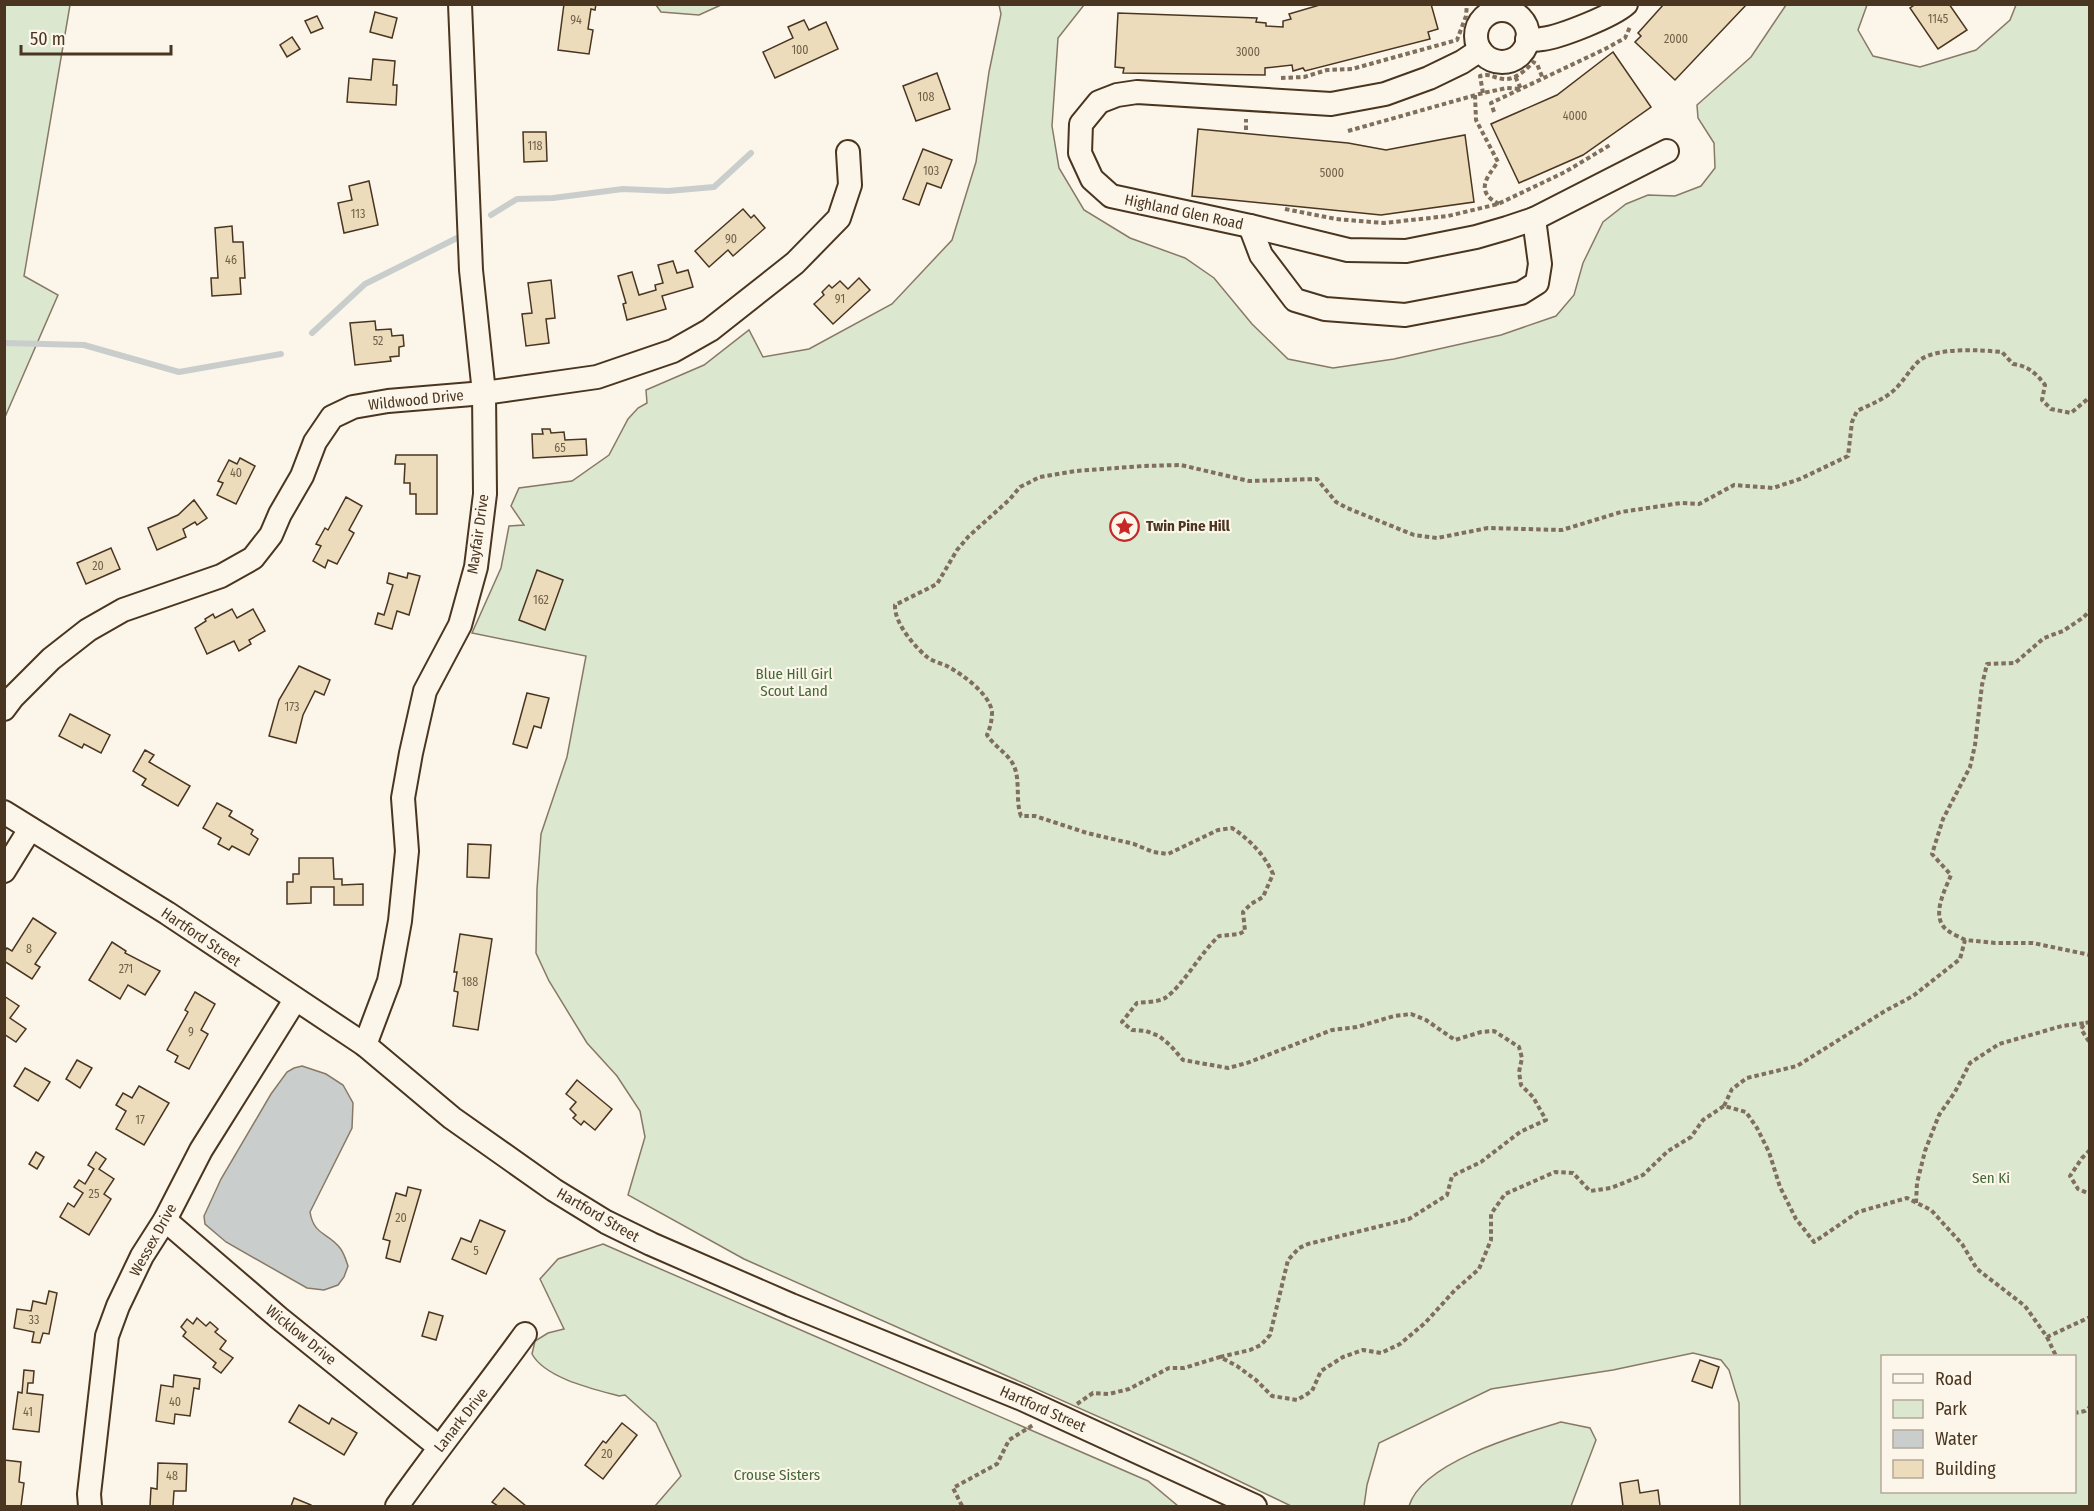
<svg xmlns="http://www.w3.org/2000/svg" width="2094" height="1511" viewBox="0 0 2094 1511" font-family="'Fira Sans Condensed',sans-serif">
<rect width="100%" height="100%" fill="#fbf6e9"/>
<g fill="#dce7d0" stroke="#887966" stroke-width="1.5" fill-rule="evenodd">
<path d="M 5,4 L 70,5 L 24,276 L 58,295 L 5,417 Z"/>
<path d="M 656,5 L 721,5 L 699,15 L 661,12 Z"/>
<path d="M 999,5 L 1084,5 L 1058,38 L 1052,126 L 1059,168 L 1084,210 L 1130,238 L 1185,258 L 1214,278 L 1252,324 L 1288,359 L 1333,368 L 1394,359 L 1501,335 L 1556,316 L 1574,295 L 1583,263 L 1603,222 L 1626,204 L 1648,195 L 1675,196 L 1701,186 L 1715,168 L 1714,143 L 1698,118 L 1697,105 L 1751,57 L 1786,5 L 1867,5 L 1858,30 L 1873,56 L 1920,67 L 1976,50 L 2010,20 L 2016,5 L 2089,5 L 2089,1506 L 1740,1506 L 1739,1403 L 1729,1370 L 1721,1360 L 1693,1353 L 1613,1370 L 1491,1389 L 1379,1443 L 1367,1485 L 1364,1506 L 1291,1506 L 1189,1457 L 744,1259 L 628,1195 L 645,1137 L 640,1111 L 617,1076 L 587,1043 L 549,981 L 536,953 L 537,889 L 541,834 L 567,757 L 586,656 L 472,633 L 501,568 L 509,526 L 524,525 L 511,506 L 519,488 L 572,481 L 609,455 L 628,419 L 638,408 L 647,403 L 646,390 L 704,365 L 749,330 L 763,357 L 809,349 L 892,304 L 952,240 L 976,162 L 989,72 L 1001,14 ZM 1882,1356 L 2074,1356 L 2074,1492 L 1882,1492 Z"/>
<path d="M 603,1244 L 1148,1481 L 1178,1506 L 655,1506 L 681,1476 L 656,1423 L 625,1395 L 619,1396 C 593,1389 545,1378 532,1354 L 535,1341 L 548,1333 L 564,1329 L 540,1279 L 558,1259 Z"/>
<path d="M 1561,1422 L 1590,1428 L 1596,1440 L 1571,1506 L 1409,1506 C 1422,1462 1521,1434 1561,1422 Z"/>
</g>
<path fill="#c9cecd" stroke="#887966" stroke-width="1.5" d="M 302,1066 L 326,1074 L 343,1085 L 353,1103 L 352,1128 L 310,1212 C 314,1236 328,1232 340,1248 C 344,1253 346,1260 348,1266 L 344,1277 L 338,1285 L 324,1290 L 307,1288 L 226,1242 L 205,1224 L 204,1216 L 221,1179 L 271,1094 L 287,1072 L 294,1068 Z"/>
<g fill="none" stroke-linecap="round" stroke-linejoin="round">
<g stroke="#c9cecd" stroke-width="6">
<path d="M 491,215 L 517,199 L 553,198 L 623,189 L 668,191 L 714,187 L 751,153"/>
<path d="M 312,333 L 365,284 L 457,238"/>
<path d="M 4,343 L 84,345 L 179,372 L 281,354"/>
</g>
</g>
<g fill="#ecdcbc" stroke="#4a3520" stroke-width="1.5">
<path d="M 564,4 L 596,4 L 595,10 L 591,9 L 588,29 L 593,30 L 589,54 L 558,50 Z"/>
<path d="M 1323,4 L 1431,4 L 1438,29 L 1428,32 L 1430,39 L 1305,71 L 1303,68 L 1293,71 L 1292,65 L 1265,68 L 1265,75 L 1123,73 L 1124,68 L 1115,67 L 1118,13 L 1257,18 L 1256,22 L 1266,23 L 1266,26 L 1283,27 L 1283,21 L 1291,19 L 1289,14 Z"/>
<path d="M 1664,4 L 1747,4 L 1675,80 L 1635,42 L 1641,36 L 1638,33 Z"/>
<path d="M 1916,4 L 1949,4 L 1967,30 L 1938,49 L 1910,8 Z"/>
<path d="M 375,12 L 397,18 L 392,38 L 370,32 Z"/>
<path d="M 317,16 L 323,28 L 311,33 L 305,21 Z"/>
<path d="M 804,20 L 809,30 L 826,22 L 838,49 L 775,78 L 763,52 L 793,38 L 788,27 Z"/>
<path d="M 292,37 L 300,49 L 287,57 L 280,45 Z"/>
<path d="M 1613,52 L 1651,107 L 1583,155 L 1519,183 L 1491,124 L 1557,95 Z"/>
<path d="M 373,59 L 395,61 L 393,85 L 397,85 L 396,105 L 347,102 L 349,78 L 371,80 Z"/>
<path d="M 937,73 L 950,109 L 916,121 L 903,86 Z"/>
<path d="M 1198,129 L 1348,143 L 1386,150 L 1465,135 L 1474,202 L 1381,215 L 1192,196 Z"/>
<path d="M 523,132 L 546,132 L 547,161 L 524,162 Z"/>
<path d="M 923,149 L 952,160 L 941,188 L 927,183 L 919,205 L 903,199 Z"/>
<path d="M 369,181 L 378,225 L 344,233 L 338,203 L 352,200 L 349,186 Z"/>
<path d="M 743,209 L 751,218 L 754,215 L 765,228 L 733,256 L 728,250 L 709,267 L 695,251 Z"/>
<path d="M 232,226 L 233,242 L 243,242 L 245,278 L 240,278 L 241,294 L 212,296 L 211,278 L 218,278 L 215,228 Z"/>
<path d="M 673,261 L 677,273 L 688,270 L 693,287 L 662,296 L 666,309 L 627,320 L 623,304 L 626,303 L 618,276 L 632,272 L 639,295 L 656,290 L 655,285 L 663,283 L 658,265 Z"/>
<path d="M 859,278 L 870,290 L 833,324 L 814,304 L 824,295 L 822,292 L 829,285 L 832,288 L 840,281 L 848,289 Z"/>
<path d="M 551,280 L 555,318 L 546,319 L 549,343 L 526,346 L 522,314 L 532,313 L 528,283 Z"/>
<path d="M 375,321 L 376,330 L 391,329 L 392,336 L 403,335 L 404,346 L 399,347 L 399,356 L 390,357 L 391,361 L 355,365 L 350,323 Z"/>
<path d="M 542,429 L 550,429 L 551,433 L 564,432 L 565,440 L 586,439 L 587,455 L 533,458 L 532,434 L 543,434 Z"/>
<path d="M 396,455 L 437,455 L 437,514 L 416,514 L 416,494 L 410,494 L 410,483 L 404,483 L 405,464 L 395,464 Z"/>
<path d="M 240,458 L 255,466 L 236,504 L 217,495 L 223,483 L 218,481 L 229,460 L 237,464 Z"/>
<path d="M 346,497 L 362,506 L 349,530 L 354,533 L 337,564 L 328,560 L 325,568 L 313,561 L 321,546 L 316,544 L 325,528 L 328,530 Z"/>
<path d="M 194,500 L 207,518 L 197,525 L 195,522 L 183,529 L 186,537 L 157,550 L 148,528 L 178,515 Z"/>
<path d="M 111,548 L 120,569 L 86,584 L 77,563 Z"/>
<path d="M 537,570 L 563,580 L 545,630 L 519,620 Z"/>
<path d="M 389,573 L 407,578 L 408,573 L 420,576 L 409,615 L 397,611 L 392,629 L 375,624 L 378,613 L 384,615 L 393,585 L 387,583 Z"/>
<path d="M 232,609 L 237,618 L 253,609 L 265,631 L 249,640 L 251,644 L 239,651 L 234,641 L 207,654 L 195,628 L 206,621 L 205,619 L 213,614 L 215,618 Z"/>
<path d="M 299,666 L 330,680 L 324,695 L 315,691 L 303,715 L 296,743 L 269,736 L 279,700 Z"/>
<path d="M 527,693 L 549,698 L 541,728 L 534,726 L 527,748 L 513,744 Z"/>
<path d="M 70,714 L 110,735 L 101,753 L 84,744 L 82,748 L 59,736 Z"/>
<path d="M 145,750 L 154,755 L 149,762 L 190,786 L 178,806 L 142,785 L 146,779 L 133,771 Z"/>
<path d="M 217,803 L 232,811 L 229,816 L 253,830 L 251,834 L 258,839 L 249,855 L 232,846 L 229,850 L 218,844 L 221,838 L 203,828 Z"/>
<path d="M 468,844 L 491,845 L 489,878 L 467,877 Z"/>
<path d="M 299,858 L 333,858 L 334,879 L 342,879 L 342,885 L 363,884 L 363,905 L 334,905 L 334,887 L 311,887 L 311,903 L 287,904 L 287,882 L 293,882 L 293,874 L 299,874 Z"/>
<path d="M 33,918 L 56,933 L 35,964 L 40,967 L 32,979 L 4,961 L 4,952 L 7,948 L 12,951 Z"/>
<path d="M 460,934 L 492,939 L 478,1030 L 453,1026 L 458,992 L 454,991 L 457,972 L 454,972 Z"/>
<path d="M 112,942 L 126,951 L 125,953 L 160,971 L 145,995 L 128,985 L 120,999 L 89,980 Z"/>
<path d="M 195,992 L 215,1004 L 201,1030 L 208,1034 L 189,1069 L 175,1062 L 178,1056 L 167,1050 L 188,1012 L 185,1010 Z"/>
<path d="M 4,996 L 19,1006 L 10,1018 L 26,1029 L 16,1042 L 4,1034 Z"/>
<path d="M 77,1060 L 92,1068 L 80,1088 L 66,1079 Z"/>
<path d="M 25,1068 L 50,1082 L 38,1101 L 14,1086 Z"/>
<path d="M 577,1080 L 612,1109 L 595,1130 L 584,1121 L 581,1125 L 573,1118 L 576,1115 L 570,1109 L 576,1102 L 566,1094 Z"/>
<path d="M 139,1086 L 169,1103 L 144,1145 L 116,1129 L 126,1111 L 116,1105 L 123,1093 L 132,1098 Z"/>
<path d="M 36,1152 L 44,1157 L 37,1169 L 29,1164 Z"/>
<path d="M 96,1152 L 106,1159 L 99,1169 L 114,1179 L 104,1194 L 111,1199 L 89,1235 L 60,1217 L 68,1203 L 74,1207 L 83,1193 L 74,1187 L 79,1180 L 85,1184 L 94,1169 L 88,1165 Z"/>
<path d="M 408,1187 L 421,1190 L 400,1262 L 386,1258 L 390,1241 L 383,1239 L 396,1193 L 406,1196 Z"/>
<path d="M 480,1220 L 505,1231 L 486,1274 L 452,1259 L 461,1238 L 471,1242 Z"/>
<path d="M 49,1291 L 57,1293 L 49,1334 L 43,1333 L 40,1343 L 32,1342 L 34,1332 L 14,1328 L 17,1309 L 31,1311 L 33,1301 L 46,1304 Z"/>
<path d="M 429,1312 L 443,1316 L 436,1340 L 422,1336 Z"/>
<path d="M 197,1318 L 206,1326 L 210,1322 L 218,1329 L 215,1332 L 226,1341 L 220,1349 L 233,1358 L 221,1373 L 213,1367 L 216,1363 L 183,1336 L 186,1332 L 181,1327 L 187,1319 L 193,1324 Z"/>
<path d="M 1700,1360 L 1719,1367 L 1712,1388 L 1692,1381 Z"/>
<path d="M 24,1370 L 34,1371 L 33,1383 L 28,1383 L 27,1393 L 43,1395 L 39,1432 L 13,1429 L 18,1392 L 22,1393 Z"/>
<path d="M 174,1375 L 200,1379 L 199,1389 L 194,1388 L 190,1416 L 175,1414 L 174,1424 L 156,1421 L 161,1385 L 173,1387 Z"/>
<path d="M 299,1405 L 329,1424 L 332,1418 L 357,1433 L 344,1455 L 289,1422 Z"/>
<path d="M 622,1423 L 637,1435 L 603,1479 L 585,1465 L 603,1441 L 606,1443 Z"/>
<path d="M 4,1460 L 21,1462 L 19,1482 L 24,1483 L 21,1506 L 4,1506 Z"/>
<path d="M 158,1463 L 187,1464 L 186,1491 L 174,1491 L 173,1506 L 150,1506 L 151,1488 L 157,1489 Z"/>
<path d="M 1638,1480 L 1640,1493 L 1658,1490 L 1660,1506 L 1623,1506 L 1620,1483 Z"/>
<path d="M 504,1488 L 526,1506 L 498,1506 L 492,1502 Z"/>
<path d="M 294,1498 L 311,1505 L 311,1506 L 291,1506 Z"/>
</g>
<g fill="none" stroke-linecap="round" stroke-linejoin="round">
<defs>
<g id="minor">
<circle cx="1502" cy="36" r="26"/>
<path d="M 1527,39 C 1532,40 1537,40 1542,39 C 1560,37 1613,16 1626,4"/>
<path d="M 1480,50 L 1462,62 L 1429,78 L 1385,94 L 1331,104 L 1137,92 L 1117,95 L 1099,102 L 1081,124 L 1080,153 L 1092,179 L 1111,196 L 1250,226 L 1348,250 L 1406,251 L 1476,237 L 1507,228 L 1534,219 L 1667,151"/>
<path d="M 1250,226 L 1261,255 L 1295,300 L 1325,309 L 1405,315 L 1521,293 L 1537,283 L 1540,264 L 1534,219"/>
<path d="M 4,709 L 13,697 L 51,659 L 88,630 L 123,610 L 221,576 L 253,558 L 271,535 L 280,514 L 302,476 L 315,442 L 332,417 L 353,407 L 388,401 L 484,393 L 597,377 L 673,351 L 710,330 L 795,263 L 839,218 L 850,185 L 848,152"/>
<path d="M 4,812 L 167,913 L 365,1045 L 452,1118 L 554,1190 L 606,1222 L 651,1244 L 791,1305 L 1022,1399 L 1255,1506"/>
<path d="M 4,871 L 30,829"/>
<path d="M 365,1045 L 389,981 L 400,921 L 407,851 L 403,798 L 411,753 L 425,691 L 460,625 L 476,567 L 485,494 L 484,393 L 471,270 L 460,4"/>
<path d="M 165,1220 L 279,1318 L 439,1447"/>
<path d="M 90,1506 L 89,1494 L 107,1336 L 118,1306 L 142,1256 L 165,1220 L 201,1150 L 295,1000"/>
<path d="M 397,1506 C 438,1448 483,1392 525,1334"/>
</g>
</defs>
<use href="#minor" stroke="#4a3520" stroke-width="26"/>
<g stroke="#7f6f5c" stroke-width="4" stroke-dasharray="4.5 3" stroke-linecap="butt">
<path d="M 1281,78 L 1304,77 L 1327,70 L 1352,69 L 1457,40 L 1466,16 L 1467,4"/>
<path d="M 1483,93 L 1480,76 C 1492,73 1492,78 1504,79 C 1515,80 1526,70 1533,62 L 1537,64 L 1543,79"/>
<path d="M 1475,95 L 1476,120 L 1498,162 C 1486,178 1475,192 1499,204"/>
<path d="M 1494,112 L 1491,103 L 1605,49 L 1625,38 L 1630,27"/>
<path d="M 1246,130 L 1246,119"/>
<path d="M 1348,131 L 1483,93 L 1507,88 L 1521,89 L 1515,76"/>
<path d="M 1285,209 L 1336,219 L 1384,223 L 1448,216 L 1498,204 L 1565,172 L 1610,145"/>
<path d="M 1965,940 C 1960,937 1952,934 1947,930 C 1930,917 1945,890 1951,875 L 1932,854 L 1943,819 L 1970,767 L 1975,745 L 1982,685 L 1987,664 L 2015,663 L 2044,638 L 2063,631 L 2084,617 L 2090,610"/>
<path d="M 2090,1022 L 2085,1023 L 2081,1029 L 2090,1043"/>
<path d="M 1724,1106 L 1732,1089 L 1747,1078 L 1797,1066 L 1885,1011 L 1913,996 L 1960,959 L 1965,940 L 1995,943 L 2033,943 L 2090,955"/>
<path d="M 2090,1150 L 2082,1158 L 2070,1176 L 2078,1189 L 2090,1194"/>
<path d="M 1916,1203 L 1917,1183 L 1925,1151 L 1939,1115 L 1955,1092 L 1970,1063 L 1999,1044 L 2062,1026 L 2085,1023"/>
<path d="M 2047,1337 L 2056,1356"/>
<path d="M 1220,1357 L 1250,1350 L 1261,1345 L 1270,1335 L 1288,1260 L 1299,1248 L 1308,1244 L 1409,1219 L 1447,1195 L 1452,1176 L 1481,1162 L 1520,1132 L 1546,1120 L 1533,1097 L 1521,1085 L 1519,1072 L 1522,1058 L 1519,1047 L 1494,1031 L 1481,1032 L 1455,1040 L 1426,1020 L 1411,1014 L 1394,1016 L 1357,1027 L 1332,1030 L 1247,1063 L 1228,1068 L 1183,1060 L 1170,1045 L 1159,1036 L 1146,1031 L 1132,1030 L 1122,1022 L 1137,1003 C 1145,1002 1159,1002 1165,998 C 1184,985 1200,953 1219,936 L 1239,934 L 1245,931 L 1243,912 L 1251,904 L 1263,897 L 1273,874 C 1264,854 1250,840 1232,828 L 1218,830 L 1168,854 L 1153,852 L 1134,844 L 1087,833 L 1035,816 L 1021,816 C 1015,800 1021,779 1013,764 C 1007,753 994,746 987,735 C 990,728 992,721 992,712 C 990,694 962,674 947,666 C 940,663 931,661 926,656 C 913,645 894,622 895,605 L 937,584 L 957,550 L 968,537 L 1010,499 L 1020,487 L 1040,477 L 1076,471 L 1143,466 L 1181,465 L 1249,481 L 1317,479 L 1336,502 L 1347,508 L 1414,535 L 1437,538 L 1488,528 L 1562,530 L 1621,512 L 1681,503 L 1699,504 L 1734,485 L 1773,488 L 1800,479 L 1848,456 L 1852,422 L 1857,411 C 1873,403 1887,399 1899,385 C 1906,377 1912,367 1920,360 C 1938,347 1981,350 2002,352 L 2013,364 C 2028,366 2036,373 2045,385 L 2042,400 L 2051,409 L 2071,413 L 2090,397"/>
<path d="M 1077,1404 L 1093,1393 L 1109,1394 L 1129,1389 L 1169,1368 L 1184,1368 L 1220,1357 L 1237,1366 L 1256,1380 L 1272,1396 L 1297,1400 L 1312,1391 L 1321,1371 L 1343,1357 L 1363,1350 L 1381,1353 L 1400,1344 L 1425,1323 L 1455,1290 L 1479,1269 L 1491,1240 L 1491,1214 L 1505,1194 L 1555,1172 L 1573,1173 L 1590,1191 L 1611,1188 L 1643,1175 L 1668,1151 L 1691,1137 L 1703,1120 L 1724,1106 L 1746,1112 L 1757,1128 L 1769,1152 L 1780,1187 L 1796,1219 L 1814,1242 L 1858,1212 L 1907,1198 L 1931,1210 L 1962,1244 L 1977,1269 L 2025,1306 L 2047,1337 L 2090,1317"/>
<path d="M 2074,1413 L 2085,1411 L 2090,1407"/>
<path d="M 962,1506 L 953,1488 L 997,1464 L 1009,1440 L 1033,1425"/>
</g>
<use href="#minor" stroke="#fbf6e9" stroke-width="22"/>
</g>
<defs>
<symbol id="sight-ring" viewBox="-11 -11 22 22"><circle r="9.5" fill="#fbf6e9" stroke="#c62828" stroke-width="1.5"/><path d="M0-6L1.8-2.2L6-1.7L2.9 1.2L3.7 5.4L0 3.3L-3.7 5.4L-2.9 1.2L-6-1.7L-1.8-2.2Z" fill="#c62828"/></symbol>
</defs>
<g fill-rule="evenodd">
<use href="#sight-ring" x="1108" y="510" width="33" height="33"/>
</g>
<g text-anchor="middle" stroke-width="4.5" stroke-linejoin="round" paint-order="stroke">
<g font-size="12" fill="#725f47">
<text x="1938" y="23">1145</text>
<text x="576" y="24">94</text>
<text x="1676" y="43">2000</text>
<text x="800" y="54">100</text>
<text x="1248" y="56">3000</text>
<text x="926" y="101">108</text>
<text x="1575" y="120">4000</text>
<text x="535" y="150">118</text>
<text x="931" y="175">103</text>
<text x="1332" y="177">5000</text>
<text x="358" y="218">113</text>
<text x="731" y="243">90</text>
<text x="231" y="264">46</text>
<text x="840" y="303">91</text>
<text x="378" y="345">52</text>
<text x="560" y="452">65</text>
<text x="236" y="477">40</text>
<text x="98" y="570">20</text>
<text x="541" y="604">162</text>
<text x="292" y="711">173</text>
<text x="29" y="953">8</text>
<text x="126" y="973">271</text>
<text x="470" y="986">188</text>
<text x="191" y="1036">9</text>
<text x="140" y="1124">17</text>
<text x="94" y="1198">25</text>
<text x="401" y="1222">20</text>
<text x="476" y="1255">5</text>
<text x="34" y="1324">33</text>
<text x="175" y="1406">40</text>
<text x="28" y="1416">41</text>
<text x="607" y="1458">20</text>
<text x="172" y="1480">48</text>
</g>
<g font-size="15" fill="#4a3520" stroke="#fbf6e9">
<text transform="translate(1184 212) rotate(12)" y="5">Highland Glen Road</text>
<text transform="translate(416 400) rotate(-6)" y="5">Wildwood Drive</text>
<text transform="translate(478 534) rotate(-82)" y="5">Mayfair Drive</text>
<text transform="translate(201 937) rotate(34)" y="5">Hartford Street</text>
<text transform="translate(598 1215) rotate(30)" y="5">Hartford Street</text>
<text transform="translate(153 1240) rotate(-61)" y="5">Wessex Drive</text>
<text transform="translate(301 1335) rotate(39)" y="5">Wicklow Drive</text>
<text transform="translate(1043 1409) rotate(24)" y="5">Hartford Street</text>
<text transform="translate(461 1420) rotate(-52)" y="5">Lanark Drive</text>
</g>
<g font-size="15" font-weight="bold" fill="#4a3520" stroke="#fbf6e9" text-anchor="start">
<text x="1146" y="531">Twin Pine Hill</text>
</g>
<g font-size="15" fill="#436837" stroke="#fbf6e9">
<text x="794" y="679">Blue Hill Girl<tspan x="794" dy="17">Scout Land</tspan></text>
<text x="1991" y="1183">Sen Ki</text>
<text x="777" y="1480">Crouse Sisters</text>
</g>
</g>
<rect width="2094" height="1511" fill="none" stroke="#4a3520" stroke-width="12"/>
<rect x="1881" y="1355" width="195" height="138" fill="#fbf6e9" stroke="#b4a999" stroke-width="1.5"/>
<rect x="1893" y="1374" width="30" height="9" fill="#fbf6e9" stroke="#b4a999" stroke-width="1.5"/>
<text x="1935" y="1385" font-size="18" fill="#4a3520">Road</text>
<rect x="1893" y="1400" width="30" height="18" fill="#dce7d0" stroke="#b4a999" stroke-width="1.5"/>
<text x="1935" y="1415" font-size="18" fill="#4a3520">Park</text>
<rect x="1893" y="1430" width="30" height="18" fill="#c9cecd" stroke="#b4a999" stroke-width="1.5"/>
<text x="1935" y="1445" font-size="18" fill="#4a3520">Water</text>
<rect x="1893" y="1460" width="30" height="18" fill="#ecdcbc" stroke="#b4a999" stroke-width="1.5"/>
<text x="1935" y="1475" font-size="18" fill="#4a3520">Building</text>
<path d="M21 45v9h150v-9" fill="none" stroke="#4a3520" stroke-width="3"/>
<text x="30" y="45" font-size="18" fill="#4a3520" stroke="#fbf6e9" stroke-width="4.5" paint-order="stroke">50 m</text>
</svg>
